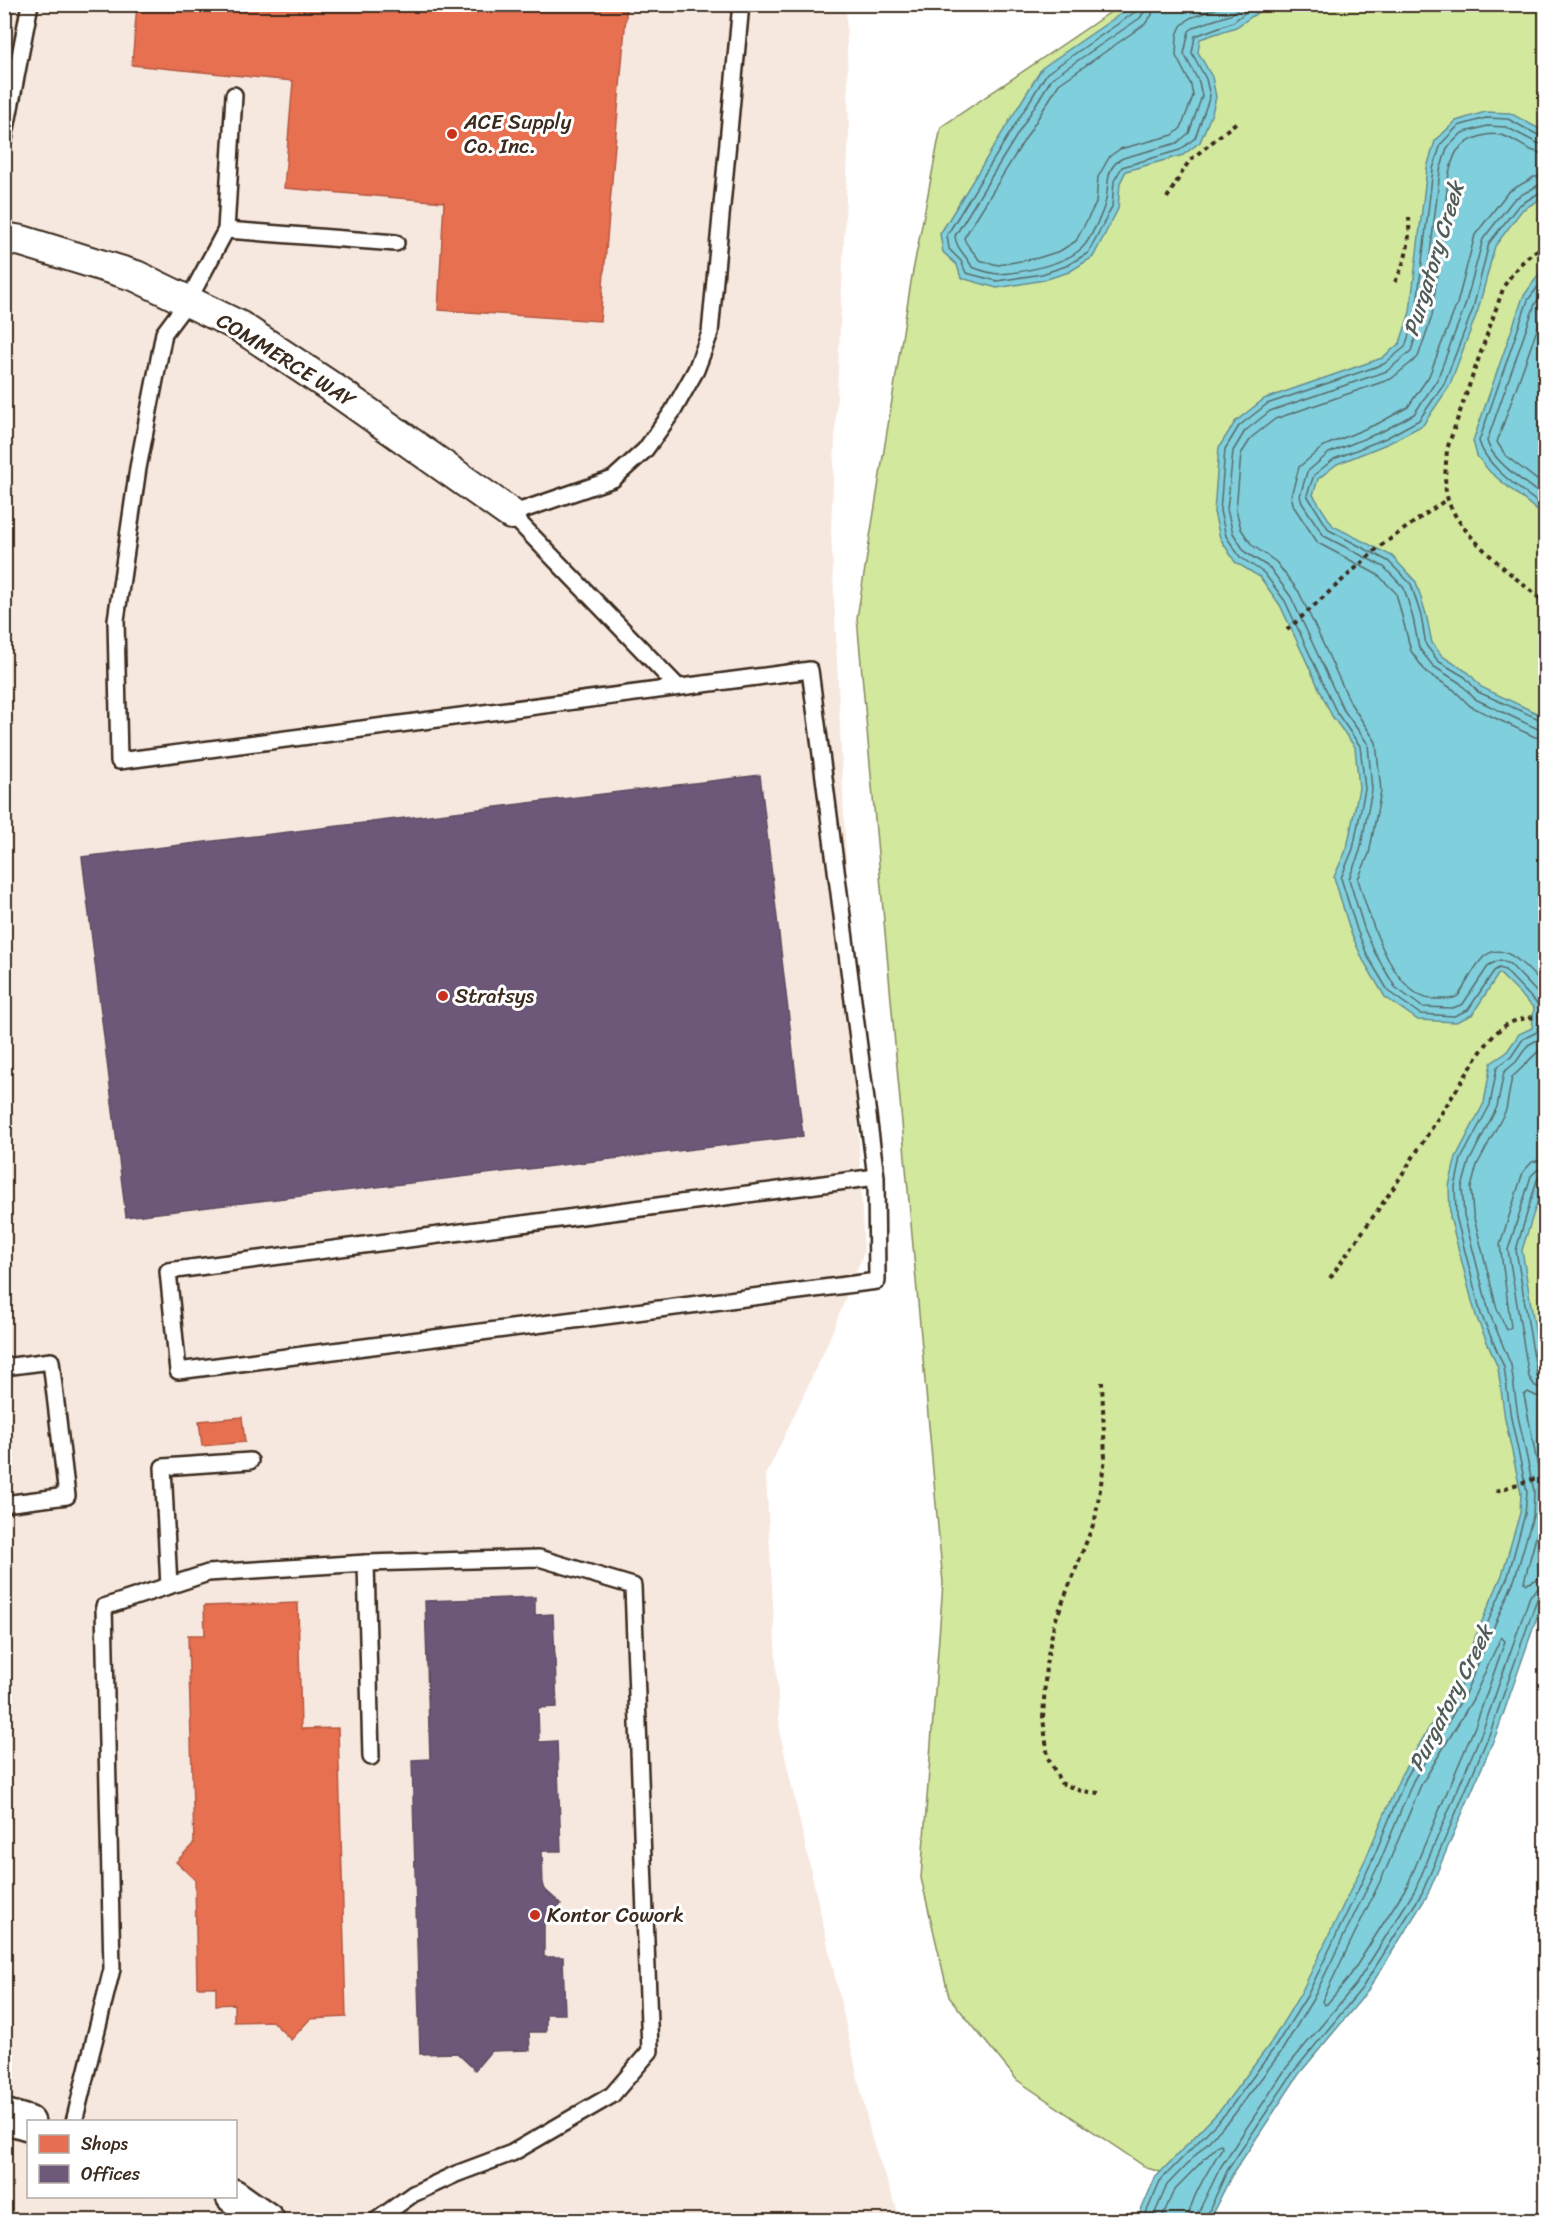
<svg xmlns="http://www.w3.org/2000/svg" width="1550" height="2225" viewBox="0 0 1550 2225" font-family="Sriracha,sans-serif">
<rect width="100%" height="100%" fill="#fff"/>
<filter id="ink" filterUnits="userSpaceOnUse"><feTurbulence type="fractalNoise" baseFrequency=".0167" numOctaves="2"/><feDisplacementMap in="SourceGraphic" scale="12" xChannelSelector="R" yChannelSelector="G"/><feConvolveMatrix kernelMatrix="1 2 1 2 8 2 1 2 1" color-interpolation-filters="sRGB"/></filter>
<g filter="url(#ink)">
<path fill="#f7e8df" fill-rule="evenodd" d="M 5,5 L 846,5 L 849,131 L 831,529 L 864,1252 L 827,1345 L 766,1475 L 780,1734 L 872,2140 L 901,2220 L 5,2220 ZM 28,2122 L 236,2122 L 236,2196 L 28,2196 Z"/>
<path fill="#d2e89d" stroke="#86895e" stroke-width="1.5" d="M 1121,5 L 1545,5 L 1545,1585 L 1203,2184 L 1147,2168 L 1017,2080 L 949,1997 L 921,1878 L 943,1583 L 857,618 L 912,276 L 941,127 Z"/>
<g fill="#80cfdd" stroke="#648d91" stroke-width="1.5">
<path d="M 1135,4 L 1269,5 L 1236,27 L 1200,39 L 1198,52 L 1212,77 L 1216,97 L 1212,113 L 1200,142 L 1183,155 L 1126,171 L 1120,183 L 1118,209 L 1093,257 L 1069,272 L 1044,280 L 997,288 L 961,278 L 957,265 L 943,252 L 940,234 L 1042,68 Z"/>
<path d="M 1485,112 L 1510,113 L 1545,132 L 1545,199 L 1542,198 L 1522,210 L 1495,246 L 1478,310 L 1449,387 L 1423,425 L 1389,443 L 1337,464 L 1318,479 L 1313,495 L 1333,526 L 1392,556 L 1416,582 L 1426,614 L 1432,643 L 1442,656 L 1469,673 L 1481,687 L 1545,717 L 1546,1174 L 1522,1250 L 1545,1391 L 1545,1594 L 1497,1732 L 1427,1896 L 1367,1992 L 1299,2074 L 1232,2175 L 1209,2220 L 1137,2220 L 1155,2178 L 1222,2108 L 1270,2044 L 1301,1993 L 1366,1858 L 1401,1775 L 1453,1688 L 1502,1575 L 1520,1513 L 1521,1493 L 1505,1419 L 1498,1368 L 1476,1316 L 1450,1217 L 1449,1186 L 1456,1157 L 1484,1103 L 1491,1063 L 1506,1053 L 1519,1034 L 1532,1028 L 1534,1008 L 1499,973 L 1472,1015 L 1456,1022 L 1418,1020 L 1385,997 L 1363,960 L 1351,933 L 1334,877 L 1347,848 L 1359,788 L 1355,747 L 1332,716 L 1280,605 L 1260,577 L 1235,562 L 1220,538 L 1214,512 L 1219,447 L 1235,422 L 1264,399 L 1382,358 L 1400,343 L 1410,312 L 1427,168 L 1435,141 L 1456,121 Z"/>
<path d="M 1545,269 L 1545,517 L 1490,472 L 1477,456 L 1473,441 L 1523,297 L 1541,271 Z"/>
</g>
<g fill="#e76f51" stroke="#b35a42" stroke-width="1.5">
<path d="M 137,4 L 627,4 L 600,321 L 438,310 L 444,202 L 284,188 L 293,81 L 132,65 Z"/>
<path d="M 242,1417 L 245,1442 L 202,1446 L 199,1421 Z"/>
<path d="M 298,1603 L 301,1729 L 338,1728 L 346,2017 L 310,2019 L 291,2040 L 272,2021 L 234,2022 L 234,2004 L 216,2005 L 216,1987 L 197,1987 L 195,1880 L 176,1862 L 194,1843 L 188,1635 L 205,1635 L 204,1606 Z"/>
</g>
<g fill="#6d597a" stroke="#5e4b5e" stroke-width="1.5">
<path d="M 760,775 L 803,1136 L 126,1217 L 82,857 Z"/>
<path d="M 535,1597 L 535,1615 L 553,1614 L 557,1707 L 538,1708 L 539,1742 L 557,1741 L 561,1851 L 542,1851 L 543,1888 L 561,1904 L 544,1921 L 544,1957 L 563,1957 L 565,2014 L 546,2014 L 546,2032 L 529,2032 L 530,2050 L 491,2051 L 475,2070 L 457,2053 L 420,2054 L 412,1760 L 430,1759 L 425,1601 Z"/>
</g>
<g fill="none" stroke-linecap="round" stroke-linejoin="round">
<g stroke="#576c6a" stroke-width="1.5">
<path d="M 1137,4 L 1135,12 L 1047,73 L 947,235 L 949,249 L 961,261 L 966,273 L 997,281 L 1042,274 L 1066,266 L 1088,253 L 1112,207 L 1114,181 L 1122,167 L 1180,150 L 1195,138 L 1210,96 L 1206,79 L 1192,53 L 1195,36 L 1233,22 L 1256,4"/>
<path d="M 1145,4 L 1144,12 L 1140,18 L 1052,78 L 955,236 C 956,249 967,256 972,267 C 980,270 991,274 999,274 C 1021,273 1066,264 1082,248 C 1089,242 1101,216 1104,207 C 1111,190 1102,168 1123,158 L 1177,143 L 1189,133 L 1202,96 L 1199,82 L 1184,54 L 1189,31 L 1196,26 L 1230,15 L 1244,4"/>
<path d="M 1154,4 L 1152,15 L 1145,24 L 1059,84 L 964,238 C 965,245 976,253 979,260 L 998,265 L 1038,258 L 1060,251 L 1076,241 L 1096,203 L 1098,177 L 1110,156 L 1120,149 L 1173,135 L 1181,128 L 1193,96 L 1191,85 L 1176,56 L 1177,35 L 1181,26 L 1190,18 L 1229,4"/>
<path d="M 1546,145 L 1537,143 L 1506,127 L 1487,126 L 1462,133 L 1447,148 L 1440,171 L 1423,314 L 1411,351 L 1387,371 L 1270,411 L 1245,431 L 1233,451 L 1227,510 L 1233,533 L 1245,552 L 1270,568 L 1291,597 L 1343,709 L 1368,744 L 1372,790 L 1360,851 L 1349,879 L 1364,928 L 1375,953 L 1395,987 L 1422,1007 L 1453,1008 L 1463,1004 L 1489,965 L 1500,960 L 1510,964 L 1546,1002"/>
<path d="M 1546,154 C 1531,153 1520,143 1507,137 C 1491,130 1468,138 1457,151 C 1453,157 1451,166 1449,173 L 1432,316 L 1418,357 L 1391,379 L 1275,419 L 1252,437 L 1241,454 L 1236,510 L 1241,529 L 1252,545 L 1276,562 L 1299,592 L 1351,704 L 1376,742 L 1381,791 L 1369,854 L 1358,879 C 1368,913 1389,986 1426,998 C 1430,999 1436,999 1440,999 C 1447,999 1452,1000 1458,996 C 1466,985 1472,970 1481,960 C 1503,934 1531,973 1546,988"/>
<path d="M 1546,176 L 1534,177 L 1508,192 L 1475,235 L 1457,304 L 1429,376 L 1408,407 L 1379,423 L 1324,446 L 1299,467 L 1291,496 L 1294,507 L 1318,543 L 1378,575 L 1396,593 L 1411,651 L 1426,672 L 1454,690 L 1470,706 L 1535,737 L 1546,739"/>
<path d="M 1546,185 L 1537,186 L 1514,199 L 1483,239 L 1465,306 L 1437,380 L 1414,414 L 1383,431 L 1329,453 L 1307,472 L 1300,496 L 1302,503 L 1324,536 L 1384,567 L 1404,588 L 1413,618 L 1419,648 L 1433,666 L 1460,683 L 1475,699 L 1538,729 L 1546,730"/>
<path d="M 1546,192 L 1539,193 L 1518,206 L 1489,243 L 1473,309 L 1444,384 L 1419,420 L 1386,438 L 1334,459 L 1314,475 L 1307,495 L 1329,530 L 1388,561 L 1411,584 L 1421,616 L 1426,645 L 1438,661 L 1465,677 L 1478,692 L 1546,722"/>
<path d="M 1546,276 L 1528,300 L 1479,441 C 1486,468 1524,491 1546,509"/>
<path d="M 1546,288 L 1535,304 L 1487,441 C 1492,462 1528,484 1546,499"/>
<path d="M 1546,304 L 1497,442 L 1506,456 L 1546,487"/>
<path d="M 1546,1046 C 1530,1056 1526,1066 1512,1077 L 1506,1110 L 1477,1165 L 1471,1188 L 1473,1214 L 1497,1309 L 1507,1330 L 1511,1327 L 1500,1245 L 1523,1172 L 1532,1162 L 1546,1159"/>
<path d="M 1546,1168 L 1537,1170 L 1531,1176 L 1508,1250 L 1529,1377 L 1535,1386 L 1546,1389"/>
<path d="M 1546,1176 L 1540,1176 L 1537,1180 L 1516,1250 L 1537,1376 L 1540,1380 L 1546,1381"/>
<path d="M 1546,1398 L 1536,1396 L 1528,1392 L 1524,1395 L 1543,1494 L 1541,1518 L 1524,1582 L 1527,1584 L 1538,1579 L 1546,1578"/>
<path d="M 1501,1637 L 1505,1641 L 1476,1724 L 1407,1886 L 1348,1979 L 1327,2004 L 1324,2005 L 1322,2001 L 1387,1867 L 1421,1785 L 1473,1699 Z"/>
<path d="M 1143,2220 L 1160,2181 L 1227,2112 L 1275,2047 L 1307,1996 L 1372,1861 L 1406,1778 L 1458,1691 L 1508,1576 L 1525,1514 L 1527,1492 L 1511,1418 L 1504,1367 L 1481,1314 L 1456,1216 L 1455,1187 L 1461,1159 L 1490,1105 L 1497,1067 L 1511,1057 L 1523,1039 L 1537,1032 L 1540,1007 L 1505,970 L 1499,968 L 1494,971 L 1468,1010 L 1454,1016 L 1420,1014 L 1389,992 L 1368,957 L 1357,930 L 1341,878 L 1353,849 L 1365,789 L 1360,746 L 1337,713 L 1285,601 L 1264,573 L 1240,557 L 1226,536 L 1220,511 L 1225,449 L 1239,426 L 1267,404 L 1384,364 L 1405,347 L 1416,313 L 1433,169 L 1441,144 L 1458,126 L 1486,118 L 1508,119 L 1540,136 L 1546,137"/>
<path d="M 1152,2220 L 1167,2185 L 1233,2116 L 1281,2052 L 1313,1999 L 1379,1864 L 1413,1781 L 1465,1694 L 1515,1578 L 1533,1516 L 1534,1491 L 1518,1416 L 1511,1365 L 1489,1312 L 1464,1215 L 1462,1187 L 1469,1162 L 1497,1107 L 1504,1072 L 1516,1062 L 1528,1045 L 1541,1038 L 1546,1029"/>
<path d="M 1161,2220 L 1174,2190 L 1218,2145 L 1221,2144 L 1222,2148 C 1211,2166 1189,2200 1188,2220"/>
<path d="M 1197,2220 L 1198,2213 L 1220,2168 L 1287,2067 L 1356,1984 L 1415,1890 L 1484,1727 L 1530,1596 L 1536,1590 L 1546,1587"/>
<path d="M 1205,2220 L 1227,2171 L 1294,2071 L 1362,1988 L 1422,1893 L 1491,1730 L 1537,1599 L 1541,1596 L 1546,1595"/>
</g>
<defs>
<g id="service">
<path d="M 234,95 L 226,230 L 188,301 L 164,333 L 138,468 L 116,620 L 119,761 L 810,670 L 876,1177 L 168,1271 L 178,1371 L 877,1281 L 876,1177"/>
<path d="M 4,139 L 30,4"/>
<path d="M 226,230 L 396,243"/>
<path d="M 678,687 L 511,514 L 613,479 L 645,450 L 673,411 L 696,370 L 710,333 L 741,4"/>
<path d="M 4,1367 L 51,1361 L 67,1496 L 4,1504"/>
<path d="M 366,1563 L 539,1558 L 633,1586 L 650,2051 L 612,2095 L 512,2153 L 456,2174 L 413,2194 L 377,2220"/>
<path d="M 169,1586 L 163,1467 L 250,1461"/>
<path d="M 74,2122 L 112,1969 L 104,1607 L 208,1573 L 366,1563 L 371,1757"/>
</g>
<path id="minor" d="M 4,238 L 22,241 L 136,276 L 239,326 L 337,391 L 511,514"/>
<g id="tertiary">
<path d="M 4,2116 L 28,2123"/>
<path d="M 233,2196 L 267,2220"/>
</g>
</defs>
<use href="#service" stroke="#3b2a1e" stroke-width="20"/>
<use href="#minor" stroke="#3b2a1e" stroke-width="34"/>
<use href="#tertiary" stroke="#3b2a1e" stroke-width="38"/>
<g stroke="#3b2a1e" stroke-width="4" stroke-dasharray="4.5 4.5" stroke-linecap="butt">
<path d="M 1167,198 L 1189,161 L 1238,121"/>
<path d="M 1546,246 C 1527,253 1514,271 1504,286 L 1447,449 C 1446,466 1443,484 1448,500 C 1460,537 1516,577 1546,604"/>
<path d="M 1395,282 C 1407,258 1410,244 1409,217"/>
<path d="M 1287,630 L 1379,547 L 1447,499"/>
<path d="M 1330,1278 L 1394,1187 L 1482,1050 C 1503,1022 1510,1019 1546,1016"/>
<path d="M 1496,1491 L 1546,1475"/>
<path d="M 1099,1793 L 1081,1791 L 1061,1783 L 1048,1758 L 1043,1718 L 1046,1665 L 1054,1624 L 1095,1520 L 1105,1459 L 1102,1382"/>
</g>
<use href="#service" stroke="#fff" stroke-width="15"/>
<use href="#minor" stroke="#fff" stroke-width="30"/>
<use href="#tertiary" stroke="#fff" stroke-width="33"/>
</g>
</g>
<g fill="#c8321e" stroke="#fff" stroke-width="2">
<circle cx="452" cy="134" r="6"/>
<circle cx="443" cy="996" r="6"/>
<circle cx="535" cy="1915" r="6"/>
</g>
<g text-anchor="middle" stroke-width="6" stroke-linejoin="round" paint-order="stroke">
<g font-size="21" fill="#3b2a1e" stroke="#fff" text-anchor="start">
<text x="464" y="129">ACE Supply<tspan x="464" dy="24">Co. Inc.</tspan></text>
<text x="455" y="1003">Stratsys</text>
<text x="547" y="1922">Kontor Cowork</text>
</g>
<g font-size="21" fill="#3b2a1e" stroke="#fff">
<text transform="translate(286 360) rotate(32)" y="7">COMMERCE WAY</text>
</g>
<g font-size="22" font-style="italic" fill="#505c57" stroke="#fff">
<text transform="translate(1433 259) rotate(-73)" y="8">Purgatory Creek</text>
<text transform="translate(1450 1698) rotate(-63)" y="8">Purgatory Creek</text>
</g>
</g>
<rect width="1550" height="2225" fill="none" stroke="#fff" stroke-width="24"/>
<rect x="12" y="12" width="1526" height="2201" fill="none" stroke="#3b2a1e" stroke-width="2" filter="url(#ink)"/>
<rect x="27" y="2120" width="210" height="78" fill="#ffffff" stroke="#b1aaa5" stroke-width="1.5"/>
<rect x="39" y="2135" width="30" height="18" fill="#e76f51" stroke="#b1aaa5" stroke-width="1.5"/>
<text x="81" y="2150" font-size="18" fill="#3b2a1e">Shops</text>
<rect x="39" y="2165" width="30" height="18" fill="#6d597a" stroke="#b1aaa5" stroke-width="1.5"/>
<text x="81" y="2180" font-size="18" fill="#3b2a1e">Offices</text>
</svg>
